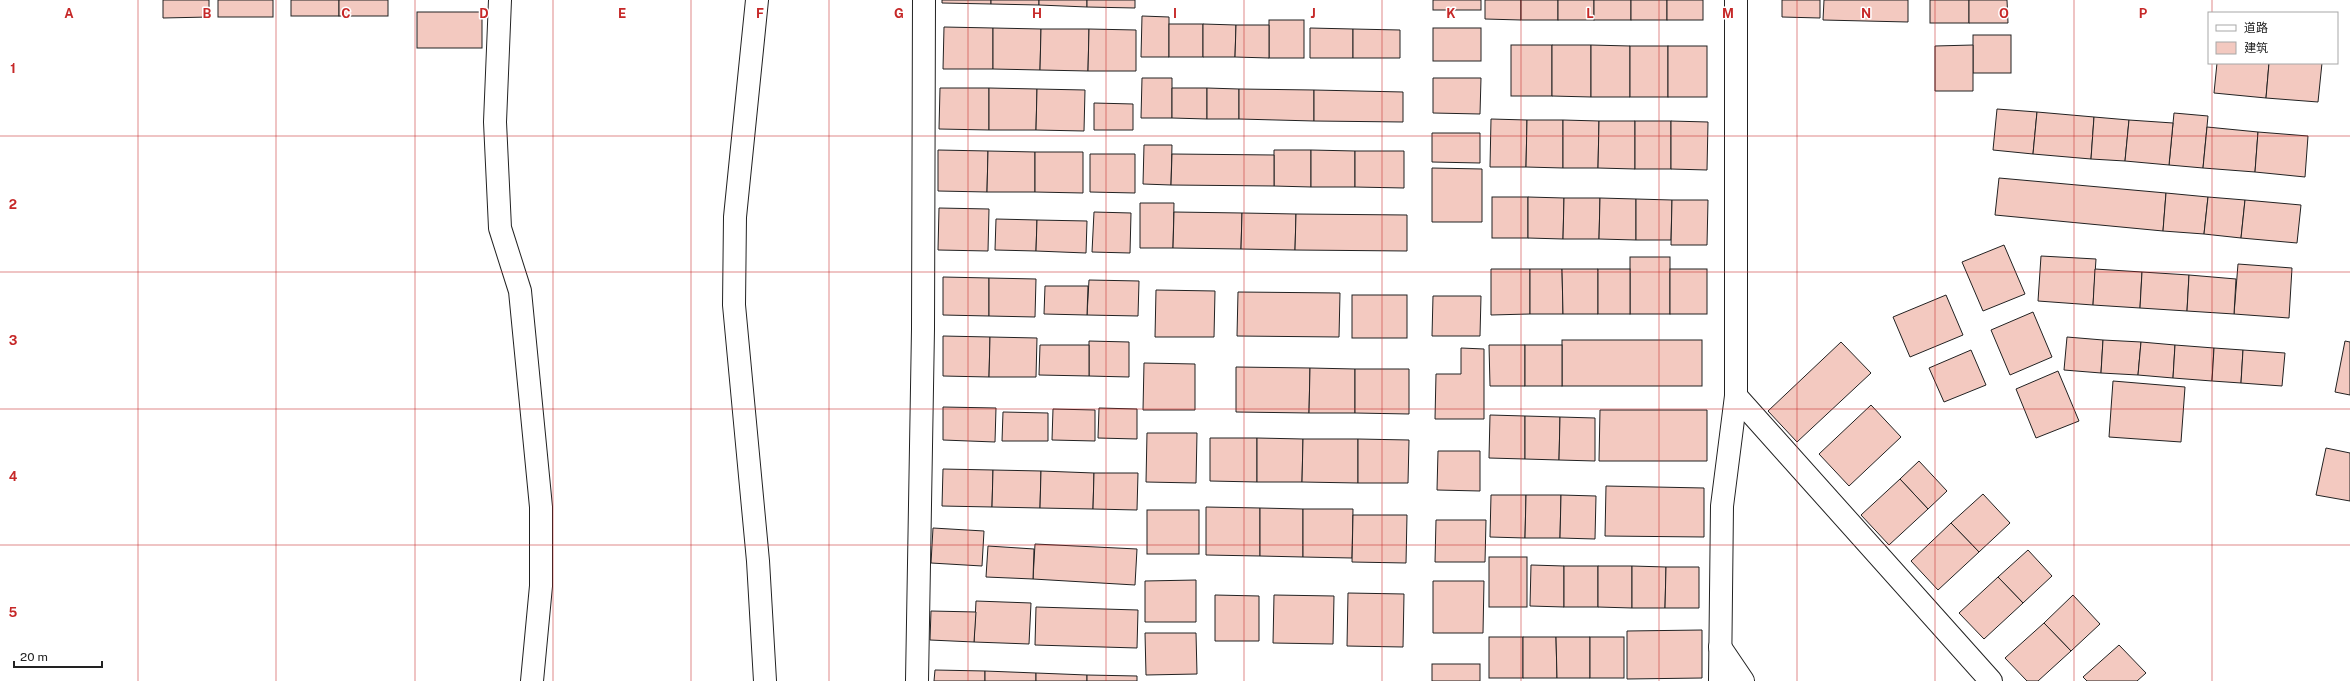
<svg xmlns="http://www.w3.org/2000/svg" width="2350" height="681" viewBox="0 0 2350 681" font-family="'Public Sans','Noto Sans SC',sans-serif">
<rect width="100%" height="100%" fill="#fff"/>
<g fill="#f3c9c0" stroke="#222">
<path d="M 163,0 L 209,0 L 209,17 L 163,18 Z"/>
<rect x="218" y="0" width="55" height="17"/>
<rect x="291" y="0" width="48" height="16"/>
<rect x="339" y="0" width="49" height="16"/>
<path d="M 942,0 L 991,0 L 991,4 L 942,3 Z"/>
<path d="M 991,0 L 1039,0 L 1039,5 L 991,4 Z"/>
<path d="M 1039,0 L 1087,0 L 1087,7 L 1039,5 Z"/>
<path d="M 1087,0 L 1135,0 L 1135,8 L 1087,7 Z"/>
<rect x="1433" y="0" width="48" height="10"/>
<path d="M 1485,0 L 1521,0 L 1521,20 L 1485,19 Z"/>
<rect x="1521" y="0" width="37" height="20"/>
<rect x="1558" y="0" width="36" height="20"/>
<rect x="1594" y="0" width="37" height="20"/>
<rect x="1631" y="0" width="36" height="20"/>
<rect x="1667" y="0" width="36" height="20"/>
<path d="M 1782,0 L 1820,0 L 1820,18 L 1782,17 Z"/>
<path d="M 1824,0 L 1908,0 L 1908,22 L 1823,20 Z"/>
<rect x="1930" y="0" width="39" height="23"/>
<path d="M 1969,0 L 2007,0 L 2008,23 L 1969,23 Z"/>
<rect x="417" y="12" width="65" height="36"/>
<path d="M 1142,16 L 1169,17 L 1169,57 L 1141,57 Z"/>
<rect x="1269" y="20" width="35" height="38"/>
<rect x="1169" y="24" width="34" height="33"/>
<path d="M 1203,24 L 1236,25 L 1235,57 L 1203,57 Z"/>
<path d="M 1236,25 L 1269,25 L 1269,58 L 1235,57 Z"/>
<path d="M 944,27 L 993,28 L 993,69 L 943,69 Z"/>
<path d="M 993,28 L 1041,29 L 1040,70 L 993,69 Z"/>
<path d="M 1310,28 L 1353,29 L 1353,58 L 1310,58 Z"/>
<rect x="1433" y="28" width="48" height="33"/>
<path d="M 1041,29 L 1089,29 L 1088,71 L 1040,70 Z"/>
<path d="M 1089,29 L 1136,30 L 1136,71 L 1088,71 Z"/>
<path d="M 1353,29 L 1400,30 L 1400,58 L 1353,58 Z"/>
<rect x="1973" y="35" width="38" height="38"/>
<rect x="1511" y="45" width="41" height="51"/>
<path d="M 1552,45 L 1591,45 L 1591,97 L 1552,96 Z"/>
<path d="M 1591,45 L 1630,46 L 1630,97 L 1591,97 Z"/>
<path d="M 1973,45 L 1973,91 L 1935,91 L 1935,46 Z"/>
<rect x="1630" y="46" width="38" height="51"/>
<rect x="1668" y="46" width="39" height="51"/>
<path d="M 2217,63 L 2269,63 L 2266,98 L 2214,93 Z"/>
<path d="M 2269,63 L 2322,63 L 2318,102 L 2266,98 Z"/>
<path d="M 1142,78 L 1172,78 L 1172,118 L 1141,118 Z"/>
<path d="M 1433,78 L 1481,78 L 1480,114 L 1433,113 Z"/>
<path d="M 940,88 L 989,88 L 989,130 L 939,129 Z"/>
<path d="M 989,88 L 1037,89 L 1036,130 L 989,130 Z"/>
<path d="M 1172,88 L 1207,88 L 1207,119 L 1172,118 Z"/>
<path d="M 1207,88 L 1239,89 L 1239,119 L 1207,119 Z"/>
<path d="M 1037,89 L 1085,90 L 1084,131 L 1036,130 Z"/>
<path d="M 1239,89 L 1314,90 L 1314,121 L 1239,119 Z"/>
<path d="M 1314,90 L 1403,92 L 1403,122 L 1314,121 Z"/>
<path d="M 1094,103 L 1133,104 L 1133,130 L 1094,130 Z"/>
<path d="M 1997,109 L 2037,112 L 2033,154 L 1993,150 Z"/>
<path d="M 2037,112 L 2094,117 L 2091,159 L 2033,154 Z"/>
<path d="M 2174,113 L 2208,116 L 2203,168 L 2169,165 Z"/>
<path d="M 2094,117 L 2129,120 L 2125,161 L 2091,159 Z"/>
<path d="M 1491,119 L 1527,120 L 1526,167 L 1490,167 Z"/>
<path d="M 1527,120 L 1563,120 L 1563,168 L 1526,167 Z"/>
<path d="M 1563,120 L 1599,121 L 1598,168 L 1563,168 Z"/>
<path d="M 2129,120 L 2173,123 L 2169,165 L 2125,161 Z"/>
<path d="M 1599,121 L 1635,121 L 1635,169 L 1598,168 Z"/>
<rect x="1635" y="121" width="36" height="48"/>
<path d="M 1671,121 L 1708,122 L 1707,170 L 1671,169 Z"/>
<path d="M 2207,127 L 2258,132 L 2255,172 L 2203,168 Z"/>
<path d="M 2258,132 L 2308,136 L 2305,177 L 2255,172 Z"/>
<path d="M 1432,133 L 1480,133 L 1480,163 L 1432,162 Z"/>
<path d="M 1144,145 L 1172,145 L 1171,185 L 1143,184 Z"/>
<path d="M 938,150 L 988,151 L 987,192 L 938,191 Z"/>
<path d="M 1274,150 L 1311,150 L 1311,187 L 1274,186 Z"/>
<path d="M 1311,150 L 1355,151 L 1355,187 L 1311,187 Z"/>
<path d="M 988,151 L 1035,152 L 1035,192 L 987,192 Z"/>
<path d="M 1355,151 L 1404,151 L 1404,188 L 1355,187 Z"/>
<path d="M 1035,152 L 1083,152 L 1083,193 L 1035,192 Z"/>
<path d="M 1090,154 L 1135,154 L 1135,193 L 1090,192 Z"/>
<path d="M 1172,154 L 1274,155 L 1274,186 L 1171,185 Z"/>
<path d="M 1432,168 L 1482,169 L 1482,222 L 1432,222 Z"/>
<path d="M 1999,178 L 2166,193 L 2163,231 L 1995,215 Z"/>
<path d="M 2166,193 L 2208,197 L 2204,234 L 2163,231 Z"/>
<rect x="1492" y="197" width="36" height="41"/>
<path d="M 1528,197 L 1564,198 L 1563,239 L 1528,238 Z"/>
<path d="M 2208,197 L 2245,200 L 2241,238 L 2204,234 Z"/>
<path d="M 1564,198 L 1600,198 L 1599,239 L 1563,239 Z"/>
<path d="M 1600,198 L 1636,199 L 1636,240 L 1599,239 Z"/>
<path d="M 1636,199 L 1672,200 L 1671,240 L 1636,240 Z"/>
<path d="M 1672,200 L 1708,200 L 1707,245 L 1671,245 Z"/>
<path d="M 2245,200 L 2301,205 L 2297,243 L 2241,238 Z"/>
<path d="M 1140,203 L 1174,203 L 1173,248 L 1140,248 Z"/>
<path d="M 939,208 L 989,209 L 988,251 L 938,250 Z"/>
<path d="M 1094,212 L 1131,213 L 1130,253 L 1092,252 Z"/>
<path d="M 1174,212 L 1242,213 L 1241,249 L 1173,248 Z"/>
<path d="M 1242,213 L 1296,214 L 1295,250 L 1241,249 Z"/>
<path d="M 1296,214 L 1407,215 L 1407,251 L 1295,250 Z"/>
<path d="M 996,219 L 1037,220 L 1036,251 L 995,250 Z"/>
<path d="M 1037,220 L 1087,221 L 1086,253 L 1036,251 Z"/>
<path d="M 2004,245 L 2025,294 L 1983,311 L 1962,262 Z"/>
<path d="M 2041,256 L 2096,259 L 2093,305 L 2038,301 Z"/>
<rect x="1630" y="257" width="40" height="57"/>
<path d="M 2238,264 L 2292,268 L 2289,318 L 2234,314 Z"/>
<path d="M 1491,269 L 1530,269 L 1530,314 L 1491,315 Z"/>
<path d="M 1530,269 L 1562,269 L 1563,314 L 1530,314 Z"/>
<path d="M 1562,269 L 1598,269 L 1598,314 L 1563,314 Z"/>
<rect x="1598" y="269" width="32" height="45"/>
<rect x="1670" y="269" width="37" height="45"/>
<path d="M 2095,269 L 2142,272 L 2140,308 L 2093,305 Z"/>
<path d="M 2142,272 L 2189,275 L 2187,311 L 2140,308 Z"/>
<path d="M 2189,275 L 2236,279 L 2234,314 L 2187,311 Z"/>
<path d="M 943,277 L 989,278 L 989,316 L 943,315 Z"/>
<path d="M 989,278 L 1036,279 L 1035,317 L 989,316 Z"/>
<path d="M 1089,280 L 1139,281 L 1138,316 L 1087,315 Z"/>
<path d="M 1045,286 L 1088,286 L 1087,315 L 1044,314 Z"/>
<path d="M 1156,290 L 1215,291 L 1214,337 L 1155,337 Z"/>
<path d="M 1238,292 L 1340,293 L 1339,337 L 1237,336 Z"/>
<rect x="1352" y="295" width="55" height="43"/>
<path d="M 1946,295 L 1963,335 L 1910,357 L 1893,317 Z"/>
<path d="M 1433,296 L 1481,296 L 1480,336 L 1432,336 Z"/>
<path d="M 2033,312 L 2052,357 L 2010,375 L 1991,330 Z"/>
<path d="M 943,336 L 990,337 L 989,377 L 943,376 Z"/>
<path d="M 990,337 L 1037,338 L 1036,377 L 989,377 Z"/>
<path d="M 2067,337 L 2103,340 L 2101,373 L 2064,370 Z"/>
<rect x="1562" y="340" width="140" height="46"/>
<path d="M 2103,340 L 2141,342 L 2138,375 L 2101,373 Z"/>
<path d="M 1089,341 L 1129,342 L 1129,377 L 1089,376 Z"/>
<path d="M 2345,341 L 2350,342 L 2350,395 L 2335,392 Z"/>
<path d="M 1841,342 L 1871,373 L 1797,442 L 1768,411 Z"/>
<path d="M 2141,342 L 2175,345 L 2173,378 L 2138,375 Z"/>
<path d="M 1040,345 L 1089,345 L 1089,376 L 1039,375 Z"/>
<path d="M 1489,345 L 1525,345 L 1525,386 L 1490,386 Z"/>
<rect x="1525" y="345" width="37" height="41"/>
<path d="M 2175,345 L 2214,348 L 2212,381 L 2173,378 Z"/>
<path d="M 1461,348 L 1484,349 L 1484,419 L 1435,419 L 1436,374 L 1461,374 Z"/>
<path d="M 2214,348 L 2243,350 L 2241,383 L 2212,381 Z"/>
<path d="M 1971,350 L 1986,385 L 1944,402 L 1929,368 Z"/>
<path d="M 2243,350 L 2285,353 L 2282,386 L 2241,383 Z"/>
<path d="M 1144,363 L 1195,364 L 1195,410 L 1143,410 Z"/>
<path d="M 1236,367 L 1310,368 L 1309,413 L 1236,412 Z"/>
<path d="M 1310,368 L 1355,369 L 1355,413 L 1309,413 Z"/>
<path d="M 1355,369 L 1409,369 L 1409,414 L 1355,413 Z"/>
<path d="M 2058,371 L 2079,421 L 2036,438 L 2016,389 Z"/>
<path d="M 2113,381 L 2185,387 L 2181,442 L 2109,437 Z"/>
<path d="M 1871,405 L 1901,437 L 1849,486 L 1819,454 Z"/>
<path d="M 943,407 L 996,408 L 995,442 L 943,440 Z"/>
<path d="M 1099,408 L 1137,409 L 1137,439 L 1098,438 Z"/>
<path d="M 1053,409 L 1095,410 L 1095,441 L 1052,440 Z"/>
<path d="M 1600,410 L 1707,410 L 1707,461 L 1599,461 Z"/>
<path d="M 1003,412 L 1048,413 L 1048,441 L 1002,441 Z"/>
<path d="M 1490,415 L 1525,416 L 1525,459 L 1489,458 Z"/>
<path d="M 1525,416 L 1560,417 L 1559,460 L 1525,459 Z"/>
<path d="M 1560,417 L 1595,418 L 1595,461 L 1559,460 Z"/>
<path d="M 1147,433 L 1197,433 L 1196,483 L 1146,482 Z"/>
<path d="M 1210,438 L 1257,438 L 1257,482 L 1210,481 Z"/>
<path d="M 1257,438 L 1303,439 L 1302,482 L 1257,482 Z"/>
<path d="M 1303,439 L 1358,439 L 1358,483 L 1302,482 Z"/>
<path d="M 1358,439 L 1409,440 L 1408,483 L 1358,483 Z"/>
<path d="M 2326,448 L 2350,453 L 2350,501 L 2316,495 Z"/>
<path d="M 1438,451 L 1480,451 L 1480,491 L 1437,490 Z"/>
<path d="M 1919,461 L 1947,491 L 1928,509 L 1900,479 Z"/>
<path d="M 943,469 L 993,470 L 992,507 L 942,506 Z"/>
<path d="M 993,470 L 1041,471 L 1040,508 L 992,507 Z"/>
<path d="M 1041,471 L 1094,473 L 1093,509 L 1040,508 Z"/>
<path d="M 1094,473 L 1138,473 L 1137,510 L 1093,509 Z"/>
<path d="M 1900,479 L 1928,509 L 1889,545 L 1861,515 Z"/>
<path d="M 1606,486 L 1704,488 L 1704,537 L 1605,536 Z"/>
<path d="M 1983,494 L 2010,523 L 1979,552 L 1951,523 Z"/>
<path d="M 1491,495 L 1526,495 L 1525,538 L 1490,537 Z"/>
<path d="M 1526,495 L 1561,495 L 1560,538 L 1525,538 Z"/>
<path d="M 1561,495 L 1596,496 L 1595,539 L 1560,538 Z"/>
<path d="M 1206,507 L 1260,508 L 1260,556 L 1206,555 Z"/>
<path d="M 1260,508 L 1303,509 L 1303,557 L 1260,556 Z"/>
<path d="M 1303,509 L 1353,509 L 1352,558 L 1303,557 Z"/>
<rect x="1147" y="510" width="52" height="44"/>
<path d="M 1353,515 L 1407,515 L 1406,563 L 1352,562 Z"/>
<path d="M 1436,520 L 1486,520 L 1485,562 L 1435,562 Z"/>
<path d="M 1951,523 L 1979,552 L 1938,590 L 1911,561 Z"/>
<path d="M 933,528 L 984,531 L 982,566 L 931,563 Z"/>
<path d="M 1035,544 L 1137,549 L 1135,585 L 1033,579 Z"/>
<path d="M 988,546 L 1034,549 L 1033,579 L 986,577 Z"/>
<path d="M 2028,550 L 2052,576 L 2023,603 L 1998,577 Z"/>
<rect x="1489" y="557" width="38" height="50"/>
<path d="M 1531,565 L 1564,566 L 1564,607 L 1530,606 Z"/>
<rect x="1564" y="566" width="34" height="41"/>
<path d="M 1598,566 L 1632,566 L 1632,608 L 1598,607 Z"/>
<path d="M 1632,566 L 1666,567 L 1665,608 L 1632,608 Z"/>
<path d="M 1666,567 L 1699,567 L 1699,608 L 1665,608 Z"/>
<path d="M 1998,577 L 2023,603 L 1984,639 L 1959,613 Z"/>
<path d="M 1196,580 L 1196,622 L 1145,622 L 1145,581 Z"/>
<path d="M 1433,581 L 1484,581 L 1483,633 L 1433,633 Z"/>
<path d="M 1348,593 L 1404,594 L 1403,647 L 1347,646 Z"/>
<path d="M 1215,595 L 1259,596 L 1259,641 L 1215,641 Z"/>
<path d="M 1274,595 L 1334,596 L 1333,644 L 1273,643 Z"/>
<path d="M 2073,595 L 2100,624 L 2071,651 L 2044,623 Z"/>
<path d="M 976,601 L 1031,603 L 1029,644 L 974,642 Z"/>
<path d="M 1036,607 L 1138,610 L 1137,648 L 1035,645 Z"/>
<path d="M 931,611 L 976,612 L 974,642 L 930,640 Z"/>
<path d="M 2044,623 L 2071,651 L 2038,681 L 2027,681 L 2005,658 Z"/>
<path d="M 1702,630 L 1702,678 L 1627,679 L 1627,631 Z"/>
<path d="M 1145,633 L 1196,633 L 1197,674 L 1146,675 Z"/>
<rect x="1489" y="637" width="34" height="41"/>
<path d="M 1523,637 L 1556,637 L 1557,678 L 1523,678 Z"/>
<path d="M 1556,637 L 1590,637 L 1590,678 L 1557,678 Z"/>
<rect x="1590" y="637" width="34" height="41"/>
<path d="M 2119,645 L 2146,673 L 2137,681 L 2087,681 L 2083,677 Z"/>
<rect x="1432" y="664" width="48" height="17"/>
<path d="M 935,670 L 985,671 L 985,681 L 934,681 Z"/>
<path d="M 985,671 L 1036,673 L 1036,681 L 985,681 Z"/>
<path d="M 1036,673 L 1087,675 L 1087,681 L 1036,681 Z"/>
<path d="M 1087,675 L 1137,676 L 1137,681 L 1087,681 Z"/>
</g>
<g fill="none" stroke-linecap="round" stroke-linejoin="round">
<defs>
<g id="street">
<path d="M 500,0 L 495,122 L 500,228 L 520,291 L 541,507 L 541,586 L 532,681"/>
<path d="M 757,0 L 735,217 L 734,305 L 758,561 L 765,681"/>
<path d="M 1736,396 L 1991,681"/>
<path d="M 1720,647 L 1743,681"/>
<path d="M 917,681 L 923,329 L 924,0"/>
<path d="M 1720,681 L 1722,506 L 1736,396 L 1736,0"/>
</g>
</defs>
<use href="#street" stroke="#222" stroke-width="24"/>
<use href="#street" stroke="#fff" stroke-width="22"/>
</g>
<path fill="none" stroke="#c62828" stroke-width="1" stroke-opacity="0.55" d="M 138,0 L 138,681M 276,0 L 276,681M 415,0 L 415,681M 553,0 L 553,681M 691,0 L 691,681M 829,0 L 829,681M 968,0 L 968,681M 1106,0 L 1106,681M 1244,0 L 1244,681M 1382,0 L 1382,681M 1521,0 L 1521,681M 1659,0 L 1659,681M 1797,0 L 1797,681M 1935,0 L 1935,681M 2074,0 L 2074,681M 2212,0 L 2212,13M 2212,63 L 2212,681M 0,136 L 2350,136M 0,272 L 2350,272M 0,409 L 2350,409M 0,545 L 2350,545"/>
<g font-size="13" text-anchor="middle" font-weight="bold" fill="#c62828" stroke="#fff" stroke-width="3" stroke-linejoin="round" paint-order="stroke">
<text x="69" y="18">A</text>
<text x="207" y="18">B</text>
<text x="346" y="18">C</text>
<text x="484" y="18">D</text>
<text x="622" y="18">E</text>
<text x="760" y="18">F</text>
<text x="899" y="18">G</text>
<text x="1037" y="18">H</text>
<text x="1175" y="18">I</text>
<text x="1313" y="18">J</text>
<text x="1451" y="18">K</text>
<text x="1590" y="18">L</text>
<text x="1728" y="18">M</text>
<text x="1866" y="18">N</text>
<text x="2004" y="18">O</text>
<text x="2143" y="18">P</text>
<text x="13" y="73">1</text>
<text x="13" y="209">2</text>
<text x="13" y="345">3</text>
<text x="13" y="481">4</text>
<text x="13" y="617">5</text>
</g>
<rect x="2208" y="12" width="130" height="52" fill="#ffffff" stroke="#a7a7a7"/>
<rect x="2216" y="25" width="20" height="6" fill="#ffffff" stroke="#a7a7a7"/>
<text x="2244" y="32" font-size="12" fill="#222222">道路</text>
<rect x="2216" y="42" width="20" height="12" fill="#f3c9c0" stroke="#a7a7a7"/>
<text x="2244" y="52" font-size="12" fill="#222222">建筑</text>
<path d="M14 661v6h88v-6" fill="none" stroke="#222222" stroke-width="2"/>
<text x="20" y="661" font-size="12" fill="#222222" stroke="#ffffff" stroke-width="3" paint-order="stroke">20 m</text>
</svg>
